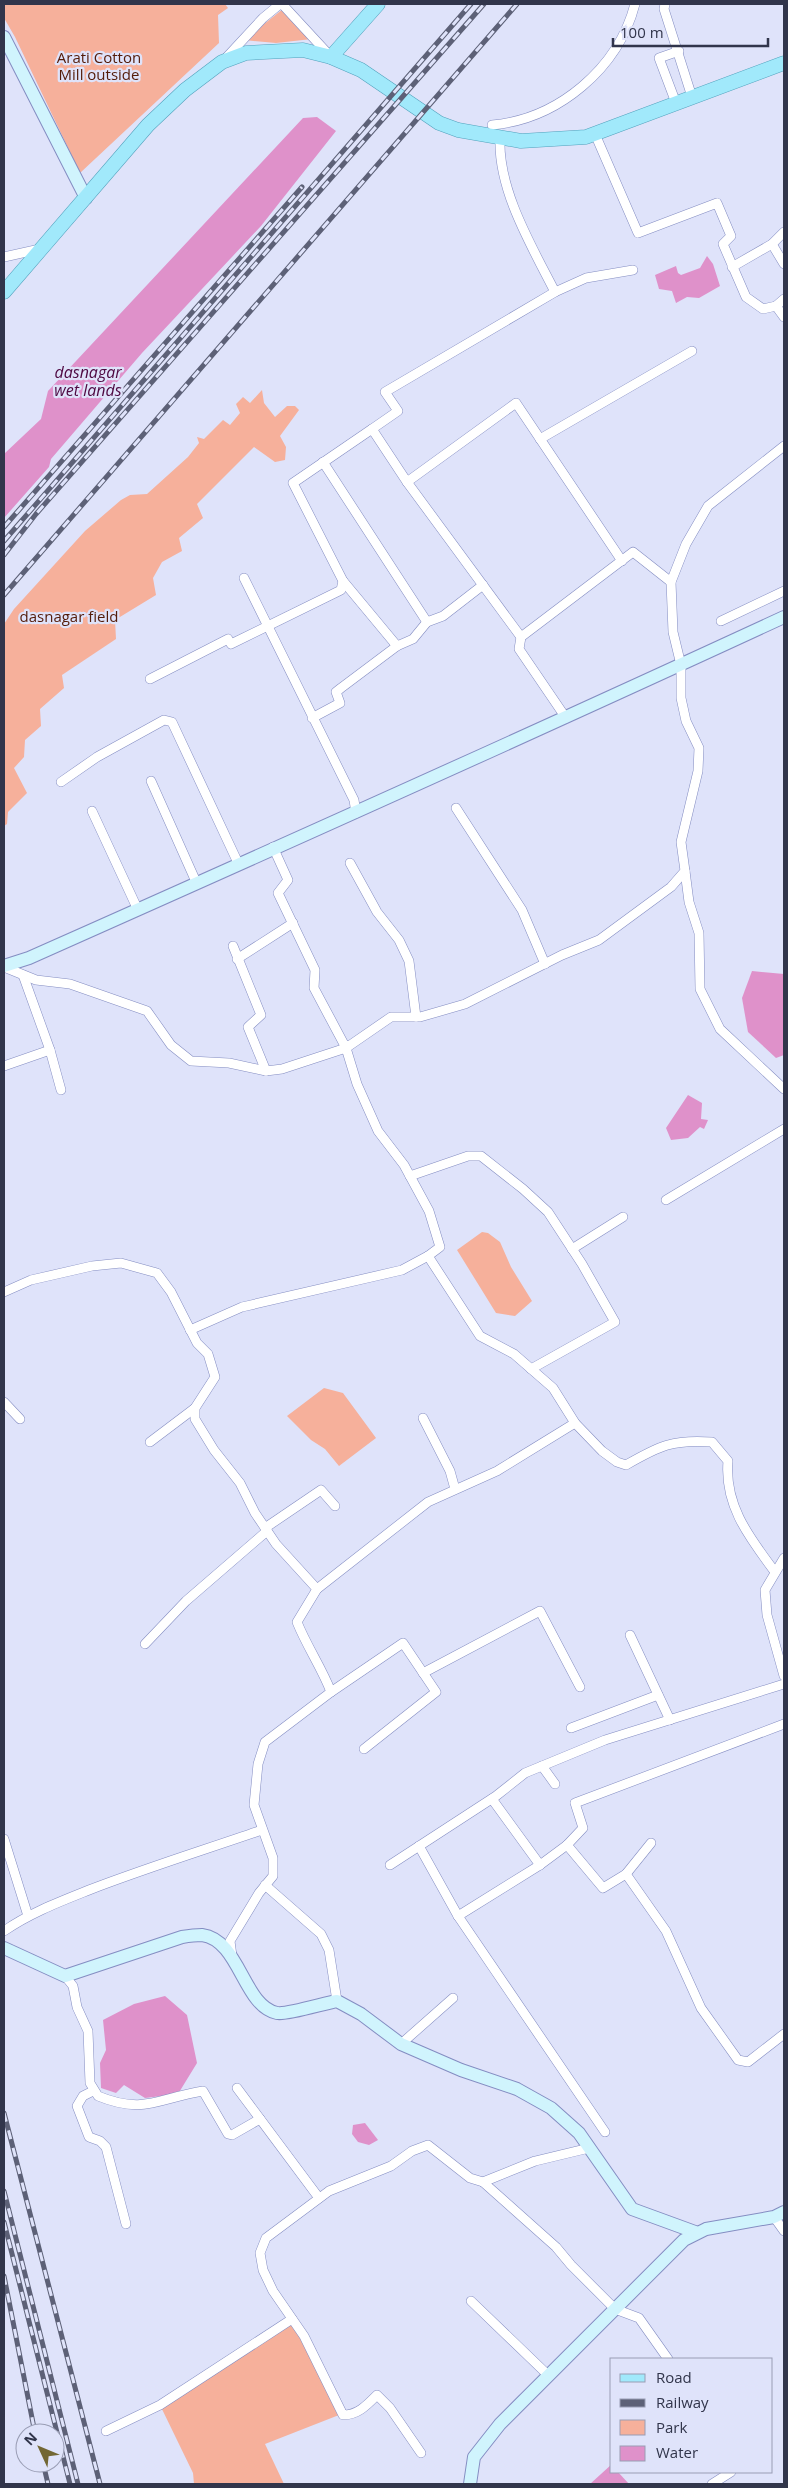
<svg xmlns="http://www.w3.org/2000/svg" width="788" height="2488" viewBox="0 0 788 2488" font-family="'Open Sans',sans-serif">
<rect width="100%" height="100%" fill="#dfe3fa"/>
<g fill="#f6b09b">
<path d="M 4,4 L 225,4 L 228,8 L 218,15 L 219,43 L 80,173 L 15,37 L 4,18 Z"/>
<path d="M 283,9 L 312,39 L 276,43 L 244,40 Z"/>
<path d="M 262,390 L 264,403 L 275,417 L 287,406 L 295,406 L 299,410 L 280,436 L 286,447 L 285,460 L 275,462 L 254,447 L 197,504 L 203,518 L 179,538 L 182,551 L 162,562 L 153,578 L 156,595 L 115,620 L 116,639 L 62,675 L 64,688 L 40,709 L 41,726 L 25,740 L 24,757 L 14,768 L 27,793 L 8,812 L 7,824 L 4,826 L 4,624 L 14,609 L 85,531 L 121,500 L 130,495 L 147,494 L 188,457 L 199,443 L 197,437 L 204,439 L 223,420 L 230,425 L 240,413 L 236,404 L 243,397 L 250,403 Z"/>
<path d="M 482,1232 L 488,1233 L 500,1242 L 511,1267 L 532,1301 L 515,1316 L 496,1313 L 457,1250 Z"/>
<path d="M 324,1388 L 343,1393 L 376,1438 L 339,1466 L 325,1449 L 311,1440 L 287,1416 Z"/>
<path d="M 292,2321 L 339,2415 L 265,2444 L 284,2484 L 194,2484 L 193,2473 L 160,2405 Z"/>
</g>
<g fill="#df91ca">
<path d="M 317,117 L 336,131 L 261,226 L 142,353 L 51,459 L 49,467 L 4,518 L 4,454 L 41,419 L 48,391 L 303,118 Z"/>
<path d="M 707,256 L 713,264 L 720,286 L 699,298 L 687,297 L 676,303 L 672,291 L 659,289 L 655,275 L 676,266 L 678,273 L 681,275 L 700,268 Z"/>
<path d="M 752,971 L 784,974 L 784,1055 L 776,1058 L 748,1032 L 742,998 Z"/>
<path d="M 688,1095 L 702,1103 L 701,1119 L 708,1120 L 704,1129 L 700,1127 L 688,1138 L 671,1140 L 666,1128 Z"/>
<path d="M 165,1996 L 187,2015 L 197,2063 L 178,2094 L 145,2098 L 124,2085 L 116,2093 L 101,2088 L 100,2063 L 106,2050 L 103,2020 L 134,2004 Z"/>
<path d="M 365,2123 L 378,2140 L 369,2145 L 358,2142 L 352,2134 L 353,2125 Z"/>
<path d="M 612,2464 L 612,2472 L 618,2472 L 629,2484 L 590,2484 Z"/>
</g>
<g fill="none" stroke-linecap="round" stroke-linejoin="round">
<defs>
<g id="street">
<path d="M 282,4 L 331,57"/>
<path d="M 665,4 L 664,9 L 692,97"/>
<path d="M 226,58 L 263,18 L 280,4"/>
<path d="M 676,103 L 659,58 L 679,51"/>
<path d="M 492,125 C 558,119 618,69 635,4"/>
<path d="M 595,134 L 638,233 L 717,203 L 731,236 L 723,244 L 746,297 L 763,309 L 776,306 L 784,317"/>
<path d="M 500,138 C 498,190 531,245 555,292 L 385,392 L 398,411 L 372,429 L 407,482 L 516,403 L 622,561"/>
<path d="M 772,244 L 784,264"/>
<path d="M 4,257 L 40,249"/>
<path d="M 732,267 L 772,244 L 784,232"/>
<path d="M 555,292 L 586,278 L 633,270"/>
<path d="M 776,306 L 784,299"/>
<path d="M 372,429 L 293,483 L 343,581 L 397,646"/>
<path d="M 540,439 L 692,351"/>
<path d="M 323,462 L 427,622"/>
<path d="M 407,482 L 521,637"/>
<path d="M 244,578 L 354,800 L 356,813"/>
<path d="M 721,621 L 784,591"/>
<path d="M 150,679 L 228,639 L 231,644 L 341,590 L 343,581"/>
<path d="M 312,718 L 340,703 L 336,692 L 341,688 L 397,646 L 413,639 L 427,622 L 443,616 L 483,585"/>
<path d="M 566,718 L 519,649 L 521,637 L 633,552 L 671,582"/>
<path d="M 151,781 L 197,884"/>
<path d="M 61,782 L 97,757 L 164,720 L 172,722 L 239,865"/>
<path d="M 456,808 L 522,910 L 545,964"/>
<path d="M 92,811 L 138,910"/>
<path d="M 273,847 L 288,880 L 278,893 L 315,970 L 314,988 L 346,1048 L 391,1017 L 420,1017 L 465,1004 L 562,955 L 599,940 L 671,887 L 685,871 L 681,842 L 698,771 L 699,748 L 686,721 L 681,698 L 681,665 L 673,632 L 671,582 L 686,544 L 708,506 L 784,446"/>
<path d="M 350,863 L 377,912 L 399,940 L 409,961 L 416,1017"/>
<path d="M 685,871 L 689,902 L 699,933 L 700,989 L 720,1029 L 784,1089"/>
<path d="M 233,946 L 261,1015 L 248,1027 L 266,1071"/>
<path d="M 237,959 L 293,923"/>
<path d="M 4,967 L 36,980 L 70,984 L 147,1011 L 171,1045 L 191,1061 L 229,1063 L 266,1071 L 282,1069 L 346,1048 L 357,1084 L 378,1131 L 404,1165 L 429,1211 L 440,1247 L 428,1256 L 480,1336 L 514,1354 L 553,1388 L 575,1423 L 602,1451 L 617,1462 L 626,1465 C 659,1446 673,1439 712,1442 L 728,1461 C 724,1506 750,1538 775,1572"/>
<path d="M 23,975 L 50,1050 L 61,1090"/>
<path d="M 4,1066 L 50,1050"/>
<path d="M 410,1176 L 468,1156 L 481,1156 L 523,1189 L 548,1212 L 582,1264 L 615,1322 L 531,1369"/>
<path d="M 666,1200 L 784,1129"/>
<path d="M 572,1249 L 623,1217"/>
<path d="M 4,1292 L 31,1280 L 92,1266 L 121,1263 L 157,1273 L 171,1292 L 197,1343 L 208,1354 L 215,1377 L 195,1408 L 195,1419 L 214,1450 L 240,1483 L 255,1513 L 276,1544 L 317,1589 L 297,1622 C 307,1647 322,1668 331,1692 L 265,1742 L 258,1764 L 254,1805 L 273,1858 L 273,1876 L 259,1893 L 230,1941 L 232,1956"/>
<path d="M 190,1330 L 242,1307 L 402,1270 L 428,1256"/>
<path d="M 4,1402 L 20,1419"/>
<path d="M 423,1418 L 450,1471 L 455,1489"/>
<path d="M 150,1442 L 195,1408"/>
<path d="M 265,1528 L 321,1490 L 335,1506"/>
<path d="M 784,1558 L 765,1590 L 767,1615 L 784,1676"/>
<path d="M 317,1589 L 428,1502 L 497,1471 L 575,1423"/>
<path d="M 630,1635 L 670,1720"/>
<path d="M 145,1644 L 186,1601 L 267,1531"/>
<path d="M 423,1673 L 540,1611 L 580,1687"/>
<path d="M 331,1692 L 403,1643 L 436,1692 L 364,1749"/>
<path d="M 571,1728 L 658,1695"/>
<path d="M 542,1766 L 555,1784"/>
<path d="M 492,1799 L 540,1865"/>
<path d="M 4,1839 L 28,1916"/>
<path d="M 567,1845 L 603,1888 L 626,1874 L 651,1843"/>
<path d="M 419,1846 L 458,1916 L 605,2132"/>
<path d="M 390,1865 L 496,1796 L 525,1773 L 605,1740 L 784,1684"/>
<path d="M 626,1874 L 666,1931 L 701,2008 L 738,2060 L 748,2062 L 784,2034"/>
<path d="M 265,1885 L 321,1934 L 329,1950 L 337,2001"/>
<path d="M 458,1916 L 540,1865 L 567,1845 L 583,1828 L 575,1803 L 784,1724"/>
<path d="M 4,1931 C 30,1913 59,1902 89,1890 C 146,1868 204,1850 262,1830"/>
<path d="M 65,1976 L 73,1986 L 77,2007 L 88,2031 L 90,2083 L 98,2096 C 144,2115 159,2098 203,2091 L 228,2134 L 232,2135 L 260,2119"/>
<path d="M 401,2044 L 453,1998"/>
<path d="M 237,2088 L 319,2198"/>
<path d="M 93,2091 L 83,2096 L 77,2106 L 89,2137 L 100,2141 L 106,2147 L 126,2224"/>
<path d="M 589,2148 L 535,2161 L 483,2182 L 556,2247 L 571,2265 L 615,2309 L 639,2318 L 668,2359"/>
<path d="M 774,2217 L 784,2231"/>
<path d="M 471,2301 L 549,2376"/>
<path d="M 106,2431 L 160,2405 L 292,2319"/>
<path d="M 421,2453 L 390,2408 L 377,2395 C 367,2405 358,2415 343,2415 L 304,2336 L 273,2291 L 263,2270 L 260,2253 L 266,2238 L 329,2191 L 391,2166 L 412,2151 L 428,2145 L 470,2178 L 483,2182"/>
<path d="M 712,2484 L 731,2472"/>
</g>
<g id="secondary">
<path d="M 4,37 L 86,198"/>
<path d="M 4,966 L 29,958 C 281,846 533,733 784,617"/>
<path d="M 4,1948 L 65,1976 L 182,1937 C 188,1936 196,1935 202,1935 C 240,1940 243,2006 277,2013 C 286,2015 325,2003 337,2001 L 361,2014 L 401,2044 L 461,2070 L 517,2089 L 551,2108 L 579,2133 L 632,2209 L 695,2232"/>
<path d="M 470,2484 L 474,2457 L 500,2424 L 684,2240 L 706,2229 L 774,2217 L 784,2212"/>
</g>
<g id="primary">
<path d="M 331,57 L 378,4"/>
<path d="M 4,292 L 148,125 L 185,90 L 222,62 L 246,53 L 303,50 L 331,57 L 361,70 L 439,123 L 458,130 L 521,141 L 586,137 L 784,63"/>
</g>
</defs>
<use href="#street" stroke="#848dc2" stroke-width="10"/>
<use href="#secondary" stroke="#848dc2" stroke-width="14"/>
<use href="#primary" stroke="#52a1bc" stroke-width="15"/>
<use href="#street" stroke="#fff" stroke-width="9"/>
<use href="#secondary" stroke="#d0f4fd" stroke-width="12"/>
<use href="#primary" stroke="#a1e9fb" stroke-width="14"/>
<defs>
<g id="rail">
<path d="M 4,527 L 302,187"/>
<path d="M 4,541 L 471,4"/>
<path d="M 4,555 L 36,514 L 484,4"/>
<path d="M 4,595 L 517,4"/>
<path d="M 4,2113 L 100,2484"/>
<path d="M 4,2191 L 78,2484"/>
<path d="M 4,2222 L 70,2484"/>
<path d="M 4,2276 L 35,2433"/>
<path d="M 43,2463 L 48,2484"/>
</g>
</defs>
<use href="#rail" stroke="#5d6177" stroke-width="5"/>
<use href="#rail" stroke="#dfe3fa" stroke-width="3" stroke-dasharray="9" stroke-linecap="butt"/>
</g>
<g text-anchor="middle" stroke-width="4.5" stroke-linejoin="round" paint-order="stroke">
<g font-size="15" fill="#531b09" stroke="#dfe3fa">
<text x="99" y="63">Arati Cotton<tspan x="99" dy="17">Mill outside</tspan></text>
<text x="69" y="622">dasnagar field</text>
</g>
<g font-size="16" font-style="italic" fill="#4e0841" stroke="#dfe3fa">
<text x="88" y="378">dasnagar<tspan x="88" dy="18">wet lands</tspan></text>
</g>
</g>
<rect width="788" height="2488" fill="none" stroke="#31354b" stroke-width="10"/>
<rect x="610" y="2358" width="162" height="115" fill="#dfe3fa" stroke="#999db4"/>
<rect x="620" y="2374" width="25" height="8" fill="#a1e9fb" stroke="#999db4"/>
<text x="656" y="2383" font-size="15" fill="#31354b">Road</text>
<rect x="620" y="2399" width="25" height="8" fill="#5d6177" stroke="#999db4"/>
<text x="656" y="2408" font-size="15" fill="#31354b">Railway</text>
<rect x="620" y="2420" width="25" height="15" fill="#f6b09b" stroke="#999db4"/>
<text x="656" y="2433" font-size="15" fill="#31354b">Park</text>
<rect x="620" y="2446" width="25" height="15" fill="#df91ca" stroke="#999db4"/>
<text x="656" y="2458" font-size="15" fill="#31354b">Water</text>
<g transform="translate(40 2448) rotate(314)"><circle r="24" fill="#dfe3fa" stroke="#999db4"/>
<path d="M0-4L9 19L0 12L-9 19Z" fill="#726734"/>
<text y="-8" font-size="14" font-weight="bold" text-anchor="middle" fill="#31354b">N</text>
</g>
<path d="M613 38v8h155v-8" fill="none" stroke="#31354b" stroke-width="2.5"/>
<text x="620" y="38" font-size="15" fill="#31354b" stroke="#dfe3fa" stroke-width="4" paint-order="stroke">100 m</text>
</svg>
